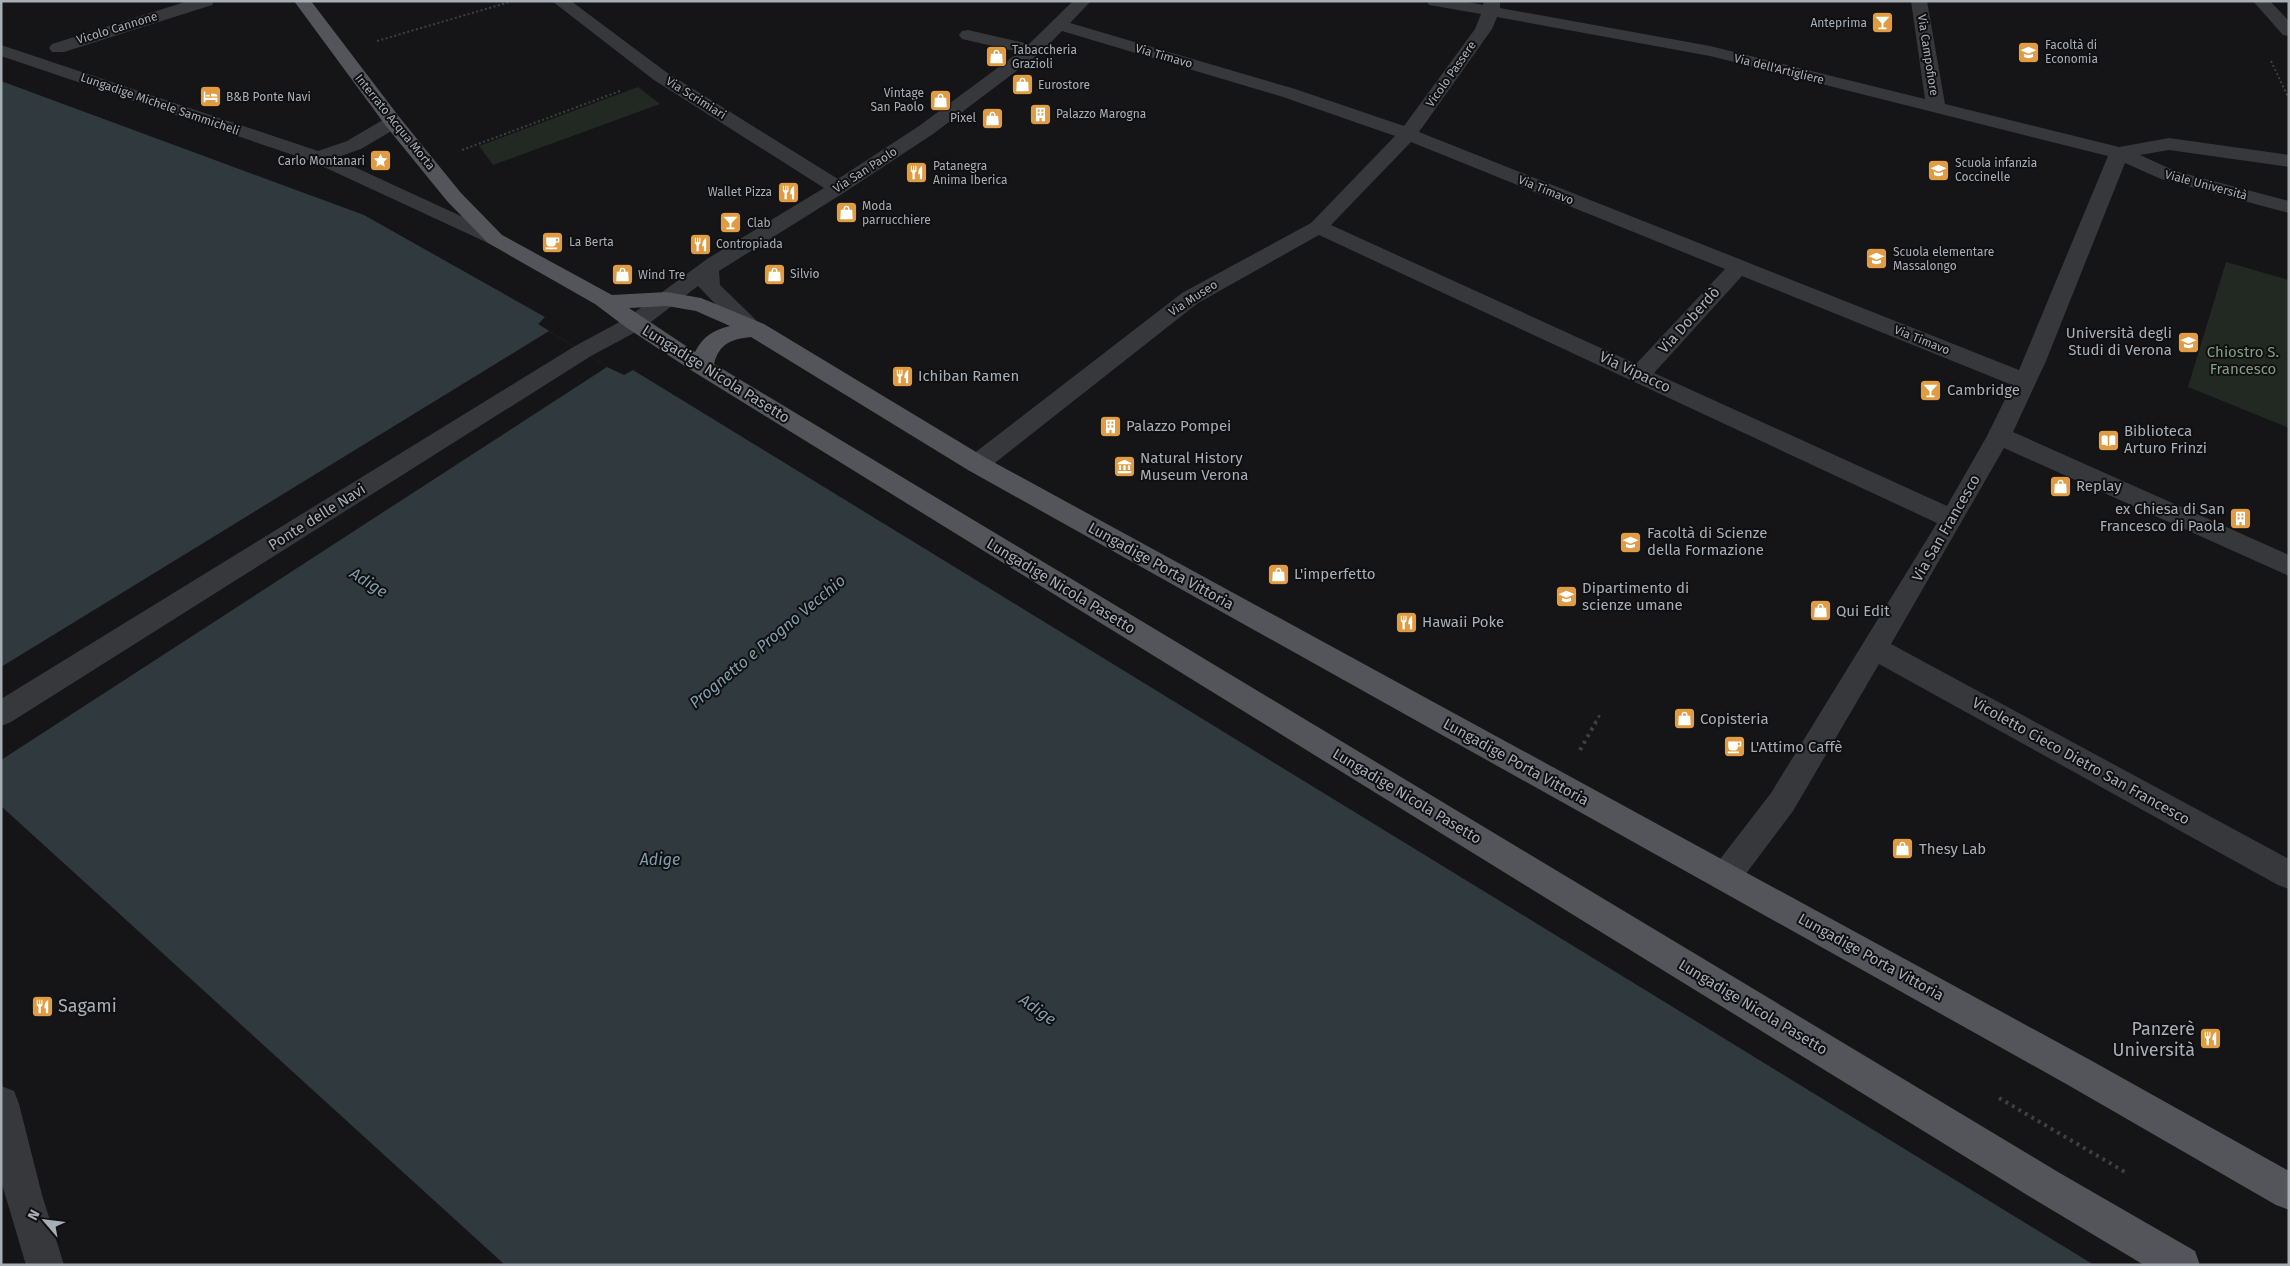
<svg xmlns="http://www.w3.org/2000/svg" width="2290" height="1266" viewBox="0 0 2290 1266" font-family="'Fira Sans',sans-serif">
<rect width="100%" height="100%" fill="#151517"/>
<g fill="#222922">
<path d="M 638,87 L 660,104 L 493,165 L 479,146 Z"/>
<path d="M 2226,262 L 2289,280 L 2289,428 L 2188,387 Z"/>
</g>
<path fill="#2f393e" d="M 1,81 L 364,215 L 545,317 L 538,324 L 607,367 L 624,375 L 633,370 L 2094,1265 L 505,1265 L 1,806 Z"/>
<path fill="#151517" d="M 549,331 L 607,367 L 1,760 L 1,667 Z"/>
<g fill="none" stroke-linecap="round" stroke-linejoin="round">
<g stroke="#3d3f42" stroke-width="2" stroke-dasharray="2 2.5" stroke-linecap="butt">
<path d="M 377,41 L 513,1"/>
<path d="M 2271,61 L 2289,99"/>
<path d="M 462,150 L 620,91"/>
</g>
<path stroke="#3d3f42" stroke-width="3" stroke-dasharray="2.5 4" stroke-linecap="butt" d="M 1595,723 L 1601,713"/>
<g stroke="#3d3f42" stroke-width="4" stroke-dasharray="3 4.5" stroke-linecap="butt">
<path d="M 1580,750 L 1596,722"/>
<path d="M 1999,1098 L 2125,1172"/>
</g>
<g fill="#37383b" fill-rule="evenodd">
<path d="M 188,1 L 214,1 L 212,5 L 64,52 L 52,52 L 49,48 L 52,44 Z"/>
<path d="M 552,1 L 571,1 L 666,72 L 838,179 L 919,126 L 1019,52 L 962,39 L 959,35 L 962,31 L 968,30 L 1029,44 L 1073,1 L 1091,1 L 1070,23 L 1295,89 L 1404,126 L 1475,29 L 1481,14 L 1435,6 L 1429,5 L 1427,1 L 1464,1 L 1483,5 L 1484,1 L 1500,1 L 1500,8 L 1710,46 L 1925,99 L 1911,1 L 1927,1 L 1945,104 L 2119,147 L 2169,138 L 2289,155 L 2289,167 L 2169,150 L 2140,155 L 2175,171 L 2289,201 L 2289,213 L 2161,179 L 2125,163 L 2046,361 L 2013,432 L 2289,555 L 2289,576 L 2004,448 L 1891,644 L 2289,859 L 2289,889 L 2278,885 L 1879,664 L 1793,811 L 1736,887 L 1725,891 L 1714,887 L 1709,877 L 1714,867 L 1771,793 L 1937,523 L 1319,235 L 1198,303 L 986,470 L 977,473 L 968,470 L 965,464 L 968,458 L 1182,293 L 1311,223 L 1395,136 L 1283,97 L 1062,31 L 1039,54 L 933,134 L 845,192 L 719,271 L 720,285 L 756,320 L 759,325 L 756,330 L 748,332 L 740,330 L 698,286 L 643,328 L 591,356 L 11,722 L 1,726 L 1,699 L 575,346 L 627,318 L 707,259 L 824,188 L 654,80 ZM 1497,17 L 1710,56 L 2108,156 L 2019,370 L 1419,132 L 1492,29 ZM 1411,142 L 1725,269 L 1636,364 L 1331,225 ZM 1742,276 L 2012,385 L 1987,436 L 1947,506 L 1654,373 Z"/>
<path d="M 2253,1 L 2270,1 L 2289,21 L 2289,36 L 2283,35 Z"/>
<path d="M 1,45 L 318,151 L 347,141 L 386,118 L 393,116 L 400,118 L 402,122 L 400,126 L 361,149 L 335,158 L 502,235 L 505,239 L 502,243 L 495,245 L 488,243 L 311,161 L 1,56 Z"/>
<path d="M 1,1086 L 14,1091 L 19,1104 L 42,1195 L 64,1265 L 26,1265 L 1,1181 Z"/>
</g>
<path fill="#53555a" fill-rule="evenodd" d="M 294,1 L 311,1 L 400,118 L 461,193 L 502,235 L 612,295 L 667,292 L 701,298 L 764,324 L 986,458 L 2092,1061 L 2289,1171 L 2289,1210 L 2276,1205 L 2068,1085 L 968,470 L 751,337 C 731,339 719,344 714,364 L 2058,1172 L 2195,1251 L 2200,1265 L 2144,1265 L 2032,1198 L 694,372 L 627,328 L 595,304 L 488,243 L 447,201 L 386,126 ZM 667,306 L 696,311 L 730,326 C 714,330 703,336 695,352 L 629,308 Z"/>
</g>
<defs>
<symbol id="bar-square" viewBox="-11 -11 22 22"><rect x="-9" y="-9" width="18" height="18" rx="4" fill="#e19c43" stroke="#101012"/><path d="M-6-5H6L.8 .8V4.5H3.5V6h-7V4.5H-.8V.8Z" fill="#fff"/></symbol>
<symbol id="university-square" viewBox="-11 -11 22 22"><rect x="-9" y="-9" width="18" height="18" rx="4" fill="#e19c43" stroke="#101012"/><path d="M0-5L7-2L0 1L-7-2ZM-4 1L0 2.5L4 1V4Q0 6-4 4Z" fill="#fff"/></symbol>
<symbol id="shop-square" viewBox="-11 -11 22 22"><rect x="-9" y="-9" width="18" height="18" rx="4" fill="#e19c43" stroke="#101012"/><path d="M-5-2.5h2.3a2.7 3.5 0 0 1 5.4 0H5L5.5 6h-11ZM-1.5-2.5h3a1.5 2.3 0 0 0-3 0Z" fill="#fff"/></symbol>
<symbol id="hotel-square" viewBox="-11 -11 22 22"><rect x="-9" y="-9" width="18" height="18" rx="4" fill="#e19c43" stroke="#101012"/><path d="M-6-4.5h1.5V1H6V5H4.5V3h-9V5H-6ZM-4 0a1.8 1.8 0 1 1 3.6 0ZM.5 0V-2.5h3Q6-2.5 6 0Z" fill="#fff"/></symbol>
<symbol id="building-square" viewBox="-11 -11 22 22"><rect x="-9" y="-9" width="18" height="18" rx="4" fill="#e19c43" stroke="#101012"/><path d="M-4-6H4V6H1V3H-1V6H-4ZM-2.5-4.3h1.7v1.8h-1.7ZM.8-4.3h1.7v1.8H.8ZM-2.5-1h1.7V.8h-1.7ZM.8-1h1.7V.8H.8Z" fill="#fff"/></symbol>
<symbol id="sight-square" viewBox="-11 -11 22 22"><rect x="-9" y="-9" width="18" height="18" rx="4" fill="#e19c43" stroke="#101012"/><path d="M0-6L1.8-2.2L6-1.7L2.9 1.2L3.7 5.4L0 3.3L-3.7 5.4L-2.9 1.2L-6-1.7L-1.8-2.2Z" fill="#fff"/></symbol>
<symbol id="school-square" viewBox="-11 -11 22 22"><rect x="-9" y="-9" width="18" height="18" rx="4" fill="#e19c43" stroke="#101012"/><path d="M0-5L7-2L0 1L-7-2ZM-4 1L0 2.5L4 1V4Q0 6-4 4Z" fill="#fff"/></symbol>
<symbol id="restaurant-square" viewBox="-11 -11 22 22"><rect x="-9" y="-9" width="18" height="18" rx="4" fill="#e19c43" stroke="#101012"/><path d="M-5-6h1v4h1v-4h1v4h1v-4h1v5L-1.5 .5V6h-2V.5L-5-1ZM5-6V6H3V1.5H1.5Q1.5-4 5-6Z" fill="#fff"/></symbol>
<symbol id="cafe-square" viewBox="-11 -11 22 22"><rect x="-9" y="-9" width="18" height="18" rx="4" fill="#e19c43" stroke="#101012"/><path d="M-5.5-4.5H6V0H3Q3 3.5 0 3.5H-2.5Q-5.5 3.5-5.5 0ZM3-3.2v2h1.7v-2ZM-6 4.5H4V6H-6Z" fill="#fff"/></symbol>
<symbol id="library-square" viewBox="-11 -11 22 22"><rect x="-9" y="-9" width="18" height="18" rx="4" fill="#e19c43" stroke="#101012"/><path d="M-6-4Q-3-5.5-.7-3.5V5Q-3 3-6 4ZM6-4Q3-5.5 .7-3.5V5Q3 3 6 4Z" fill="#fff"/></symbol>
<symbol id="museum-square" viewBox="-11 -11 22 22"><rect x="-9" y="-9" width="18" height="18" rx="4" fill="#e19c43" stroke="#101012"/><path d="M0-6L6-3V-2H-6V-3ZM-5-1h2V3h-2ZM-1-1h2V3h-2ZM3-1h2V3H3ZM-6 4H6V6H-6Z" fill="#fff"/></symbol>
</defs>
<g fill-rule="evenodd">
<use href="#bar-square" x="1870" y="10" width="25" height="25"/>
<use href="#university-square" x="2016" y="40" width="25" height="25"/>
<use href="#shop-square" x="984" y="44" width="25" height="25"/>
<use href="#shop-square" x="1010" y="72" width="25" height="25"/>
<use href="#hotel-square" x="198" y="84" width="25" height="25"/>
<use href="#shop-square" x="928" y="88" width="25" height="25"/>
<use href="#building-square" x="1028" y="102" width="25" height="25"/>
<use href="#shop-square" x="980" y="106" width="25" height="25"/>
<use href="#sight-square" x="368" y="148" width="25" height="25"/>
<use href="#school-square" x="1926" y="158" width="25" height="25"/>
<use href="#restaurant-square" x="904" y="160" width="25" height="25"/>
<use href="#restaurant-square" x="776" y="180" width="25" height="25"/>
<use href="#shop-square" x="834" y="200" width="25" height="25"/>
<use href="#bar-square" x="718" y="210" width="25" height="25"/>
<use href="#cafe-square" x="540" y="230" width="25" height="25"/>
<use href="#restaurant-square" x="688" y="232" width="25" height="25"/>
<use href="#school-square" x="1864" y="246" width="25" height="25"/>
<use href="#shop-square" x="762" y="262" width="25" height="25"/>
<use href="#shop-square" x="610" y="262" width="25" height="25"/>
<use href="#university-square" x="2176" y="330" width="25" height="25"/>
<use href="#restaurant-square" x="890" y="364" width="25" height="25"/>
<use href="#bar-square" x="1918" y="378" width="25" height="25"/>
<use href="#building-square" x="1098" y="414" width="25" height="25"/>
<use href="#library-square" x="2096" y="428" width="25" height="25"/>
<use href="#museum-square" x="1112" y="454" width="25" height="25"/>
<use href="#shop-square" x="2048" y="474" width="25" height="25"/>
<use href="#building-square" x="2228" y="506" width="25" height="25"/>
<use href="#university-square" x="1618" y="530" width="25" height="25"/>
<use href="#shop-square" x="1266" y="562" width="25" height="25"/>
<use href="#university-square" x="1554" y="584" width="25" height="25"/>
<use href="#shop-square" x="1808" y="598" width="25" height="25"/>
<use href="#restaurant-square" x="1394" y="610" width="25" height="25"/>
<use href="#shop-square" x="1672" y="706" width="25" height="25"/>
<use href="#cafe-square" x="1722" y="734" width="25" height="25"/>
<use href="#shop-square" x="1890" y="836" width="25" height="25"/>
<use href="#restaurant-square" x="30" y="994" width="25" height="25"/>
<use href="#restaurant-square" x="2198" y="1026" width="25" height="25"/>
</g>
<g text-anchor="middle" stroke-width="4" stroke-linejoin="round" paint-order="stroke">
<g font-size="12" fill="#a8aeb6" stroke="#101012" text-anchor="start">
<text x="1867" y="27" text-anchor="end">Anteprima</text>
<text x="2045" y="49">Facoltà di<tspan x="2045" dy="14">Economia</tspan></text>
<text x="1012" y="54">Tabaccheria<tspan x="1012" dy="14">Grazioli</tspan></text>
<text x="1038" y="89">Eurostore</text>
<text x="924" y="97" text-anchor="end">Vintage<tspan x="924" dy="14">San Paolo</tspan></text>
<text x="226" y="101">B&amp;B Ponte Navi</text>
<text x="1056" y="118">Palazzo Marogna</text>
<text x="976" y="122" text-anchor="end">Pixel</text>
<text x="365" y="165" text-anchor="end">Carlo Montanari</text>
<text x="1955" y="167">Scuola infanzia<tspan x="1955" dy="14">Coccinelle</tspan></text>
<text x="933" y="170">Patanegra<tspan x="933" dy="14">Anima Iberica</tspan></text>
<text x="772" y="196" text-anchor="end">Wallet Pizza</text>
<text x="862" y="210">Moda<tspan x="862" dy="14">parrucchiere</tspan></text>
<text x="747" y="227">Clab</text>
<text x="569" y="246">La Berta</text>
<text x="716" y="248">Contropiada</text>
<text x="1893" y="256">Scuola elementare<tspan x="1893" dy="14">Massalongo</tspan></text>
<text x="790" y="278">Silvio</text>
<text x="638" y="279">Wind Tre</text>
</g>
<g font-size="12" fill="#a8aeb6" stroke="#101012">
<text transform="translate(117 28) rotate(-17)" y="4">Vicolo Cannone</text>
<text transform="translate(1928 55) rotate(81)" y="4">Via Campofiore</text>
<text transform="translate(1164 56) rotate(16)" y="4">Via Timavo</text>
<text transform="translate(1779 69) rotate(14)" y="4">Via dell'Artigliere</text>
<text transform="translate(1451 74) rotate(-55)" y="4">Vicolo Passere</text>
<text transform="translate(696 98) rotate(32)" y="4">Via Scrimiari</text>
<text transform="translate(160 104) rotate(19)" y="4">Lungadige Michele Sammicheli</text>
<text transform="translate(395 122) rotate(51)" y="4">Interrato Acqua Morta</text>
<text transform="translate(865 170) rotate(-33)" y="4">Via San Paolo</text>
<text transform="translate(2206 185) rotate(15)" y="4">Viale Università</text>
<text transform="translate(1546 190) rotate(22)" y="4">Via Timavo</text>
<text transform="translate(1193 298) rotate(-33)" y="4">Via Museo</text>
<text transform="translate(1922 340) rotate(22)" y="4">Via Timavo</text>
</g>
<g font-size="15" fill="#a8aeb6" stroke="#101012">
<text transform="translate(1689 320) rotate(-48)" y="5">Via Doberdò</text>
<text transform="translate(1635 372) rotate(25)" y="5">Via Vipacco</text>
<text transform="translate(716 374) rotate(32)" y="5">Lungadige Nicola Pasetto</text>
<text transform="translate(317 517) rotate(-32)" y="5">Ponte delle Navi</text>
<text transform="translate(1946 528) rotate(-60)" y="5">Via San Francesco</text>
<text transform="translate(1161 566) rotate(29)" y="5">Lungadige Porta Vittoria</text>
<text transform="translate(1061 586) rotate(31)" y="5">Lungadige Nicola Pasetto</text>
<text transform="translate(2081 761) rotate(29)" y="5">Vicoletto Cieco Dietro San Francesco</text>
<text transform="translate(1516 762) rotate(29)" y="5">Lungadige Porta Vittoria</text>
<text transform="translate(1407 796) rotate(31)" y="5">Lungadige Nicola Pasetto</text>
<text transform="translate(1871 957) rotate(29)" y="5">Lungadige Porta Vittoria</text>
<text transform="translate(1753 1007) rotate(31)" y="5">Lungadige Nicola Pasetto</text>
</g>
<g font-size="15" fill="#a8aeb6" stroke="#101012" text-anchor="start">
<text x="2172" y="338" text-anchor="end">Università degli<tspan x="2172" dy="17">Studi di Verona</tspan></text>
<text x="918" y="381">Ichiban Ramen</text>
<text x="1947" y="395">Cambridge</text>
<text x="1126" y="431">Palazzo Pompei</text>
<text x="2124" y="436">Biblioteca<tspan x="2124" dy="17">Arturo Frinzi</tspan></text>
<text x="1140" y="463">Natural History<tspan x="1140" dy="17">Museum Verona</tspan></text>
<text x="2076" y="491">Replay</text>
<text x="2225" y="514" text-anchor="end">ex Chiesa di San<tspan x="2225" dy="17">Francesco di Paola</tspan></text>
<text x="1647" y="538">Facoltà di Scienze<tspan x="1647" dy="17">della Formazione</tspan></text>
<text x="1294" y="579">L'imperfetto</text>
<text x="1582" y="593">Dipartimento di<tspan x="1582" dy="17">scienze umane</tspan></text>
<text x="1836" y="616">Qui Edit</text>
<text x="1422" y="627">Hawaii Poke</text>
<text x="1700" y="724">Copisteria</text>
<text x="1750" y="752">L'Attimo Caffè</text>
<text x="1919" y="854">Thesy Lab</text>
</g>
<g font-size="15" fill="#829f81" stroke="#101012">
<text x="2243" y="357">Chiostro S.<tspan x="2243" dy="17">Francesco</tspan></text>
</g>
<g font-size="16" font-style="italic" fill="#829eae" stroke="#101012">
<text transform="translate(369 582) rotate(32)" y="6">Adige</text>
<text transform="translate(767 641) rotate(-40)" y="6">Prognetto e Progno Vecchio</text>
<text x="660" y="865">Adige</text>
<text transform="translate(1038 1009) rotate(35)" y="6">Adige</text>
</g>
<g font-size="18" fill="#a8aeb6" stroke="#101012" text-anchor="start">
<text x="58" y="1012">Sagami</text>
<text x="2195" y="1035" text-anchor="end">Panzerè<tspan x="2195" dy="21">Università</tspan></text>
</g>
</g>
<rect width="2290" height="1266" fill="none" stroke="#a8aeb6" stroke-width="5"/>
<g transform="translate(45 1221) rotate(298)" stroke="#101012" stroke-width="4" paint-order="stroke">
<path d="M0-4L9 19L0 12L-9 19Z" fill="#a8aeb6"/>
<text y="-8" font-size="14" font-weight="bold" text-anchor="middle" fill="#a8aeb6">N</text>
</g>
</svg>
